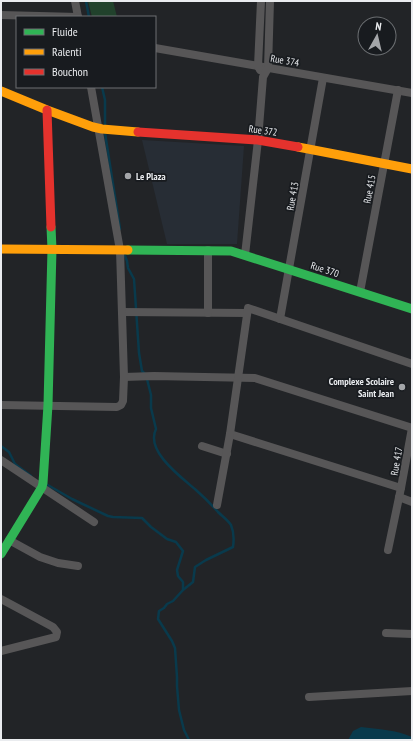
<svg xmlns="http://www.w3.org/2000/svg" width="413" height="741" viewBox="0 0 413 741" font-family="'PT Sans Narrow',sans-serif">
<rect width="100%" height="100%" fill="#222427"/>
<path fill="#272d35" d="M 142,140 L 244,146 L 237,244 L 167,244 Z"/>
<path fill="#21422c" d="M 88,1 L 113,1 L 117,17 L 92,17 Z"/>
<path fill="#093a4c" d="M 361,727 C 378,729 397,730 412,737 L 412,740 L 348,740 L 353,731 Z"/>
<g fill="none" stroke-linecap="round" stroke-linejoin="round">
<g stroke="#093a4c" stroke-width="2.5">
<path d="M 86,1 L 89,17"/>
<path d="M 102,87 L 105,100 L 105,126"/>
<path d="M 105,133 L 120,229"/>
<path d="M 124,253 L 127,261 L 128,268 L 134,279 L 139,353 L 142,371 L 146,375 L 151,395 L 151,408 L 156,429 C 145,451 181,477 196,490 C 204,497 211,504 218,512 C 222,516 228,520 231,525 C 234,532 234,540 233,547 L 206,560 L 195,567 L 193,582 L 183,590"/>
<path d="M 1,446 L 9,452 L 15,464 L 31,476"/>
<path d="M 46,484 L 72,499 L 108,516 L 113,517 L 142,518 L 151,527 L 167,539 L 176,542 L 183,551 L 177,570 L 178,576 L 183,582 L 183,590 L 173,601 L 167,604 L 164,608 L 159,611 L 158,619 L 172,641 L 175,648 L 177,677 L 177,686 L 179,710 L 184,730 L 189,740"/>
</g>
<g stroke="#575657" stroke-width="8">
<path d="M 75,1 L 78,17"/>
<path d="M 1,15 L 78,17"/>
<path d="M 155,48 L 412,93"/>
<path d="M 260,70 L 258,66 L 261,1"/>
<path d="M 245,255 L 258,140 L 263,77 L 268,68 L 270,1"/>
<path d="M 360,292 L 398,90"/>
<path d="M 122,312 L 247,313"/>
<path d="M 208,313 L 208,250"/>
<path d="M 280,319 L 323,78"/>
<path d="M 124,377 L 154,376 L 255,378 L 412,428"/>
<path d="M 1,405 L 117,407 L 121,405 L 123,401 L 124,377 L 120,250 L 91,87"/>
<path d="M 230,434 L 401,488"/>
<path d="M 202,446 L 227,454"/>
<path d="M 1,460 L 94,522"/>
<path d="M 399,497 L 412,502"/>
<path d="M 217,505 L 230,434 L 248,308 L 412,364"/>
<path d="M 9,540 L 40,557 L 58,563 L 78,566"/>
<path d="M 388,550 L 401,488 L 412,428"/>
<path d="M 1,599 L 53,627 L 57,632 L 56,637 L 1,651"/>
<path d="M 386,633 L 412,634"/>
<path d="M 309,697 L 412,691"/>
</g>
<g stroke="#30b455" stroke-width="9">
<path d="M 128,250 L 231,251 L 412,309"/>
<path d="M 1,554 L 42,487 L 43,483 L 48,405 L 52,249 L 51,227"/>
</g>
<g stroke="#ff9f0a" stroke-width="9">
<path d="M 1,91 L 47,110 L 93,127 L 102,129 L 138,132"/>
<path d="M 298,147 L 412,169"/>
<path d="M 1,249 L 128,250"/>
</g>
<g stroke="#e5322d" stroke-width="9">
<path d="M 47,110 L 51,227"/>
<path d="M 138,132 L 258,140 L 298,147"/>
</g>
</g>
<g fill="#a4a6a9" stroke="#181b1f" stroke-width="1.5">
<circle cx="128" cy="176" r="4"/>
<circle cx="402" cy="387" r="4"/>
</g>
<g text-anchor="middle" stroke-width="3.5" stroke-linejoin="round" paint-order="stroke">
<g font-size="10" fill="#eaecef" stroke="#181b1f">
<text transform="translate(285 60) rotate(10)" y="4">Rue 374</text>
<text transform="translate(263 130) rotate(8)" y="4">Rue 372</text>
<text transform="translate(369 189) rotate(-79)" y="4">Rue 415</text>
<text transform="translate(292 196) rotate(-80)" y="4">Rue 413</text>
<text transform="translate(325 269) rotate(18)" y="4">Rue 370</text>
<text transform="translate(396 461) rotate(-80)" y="4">Rue 417</text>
</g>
<g font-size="10" font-weight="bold" fill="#eaecef" stroke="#181b1f" text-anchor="start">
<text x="136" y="180">Le Plaza</text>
<text x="394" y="385" text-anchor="end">Complexe Scolaire<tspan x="394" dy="12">Saint Jean</tspan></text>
</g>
</g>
<rect width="413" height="741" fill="none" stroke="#eaecef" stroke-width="4"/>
<rect x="16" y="16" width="140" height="72" fill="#181b1f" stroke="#6c6f72"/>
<rect x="24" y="29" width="20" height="6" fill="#30b455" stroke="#6c6f72"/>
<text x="52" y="36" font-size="12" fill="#eaecef">Fluide</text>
<rect x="24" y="49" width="20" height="6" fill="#ff9f0a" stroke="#6c6f72"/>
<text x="52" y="56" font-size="12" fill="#eaecef">Ralenti</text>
<rect x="24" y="69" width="20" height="6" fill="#e5322d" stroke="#6c6f72"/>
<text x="52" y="76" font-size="12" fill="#eaecef">Bouchon</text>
<g transform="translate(377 36) rotate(8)"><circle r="19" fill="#181b1f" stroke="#6c6f72"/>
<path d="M0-3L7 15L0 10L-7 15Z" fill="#a4a6a9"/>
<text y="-6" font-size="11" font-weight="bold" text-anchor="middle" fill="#eaecef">N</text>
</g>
</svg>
